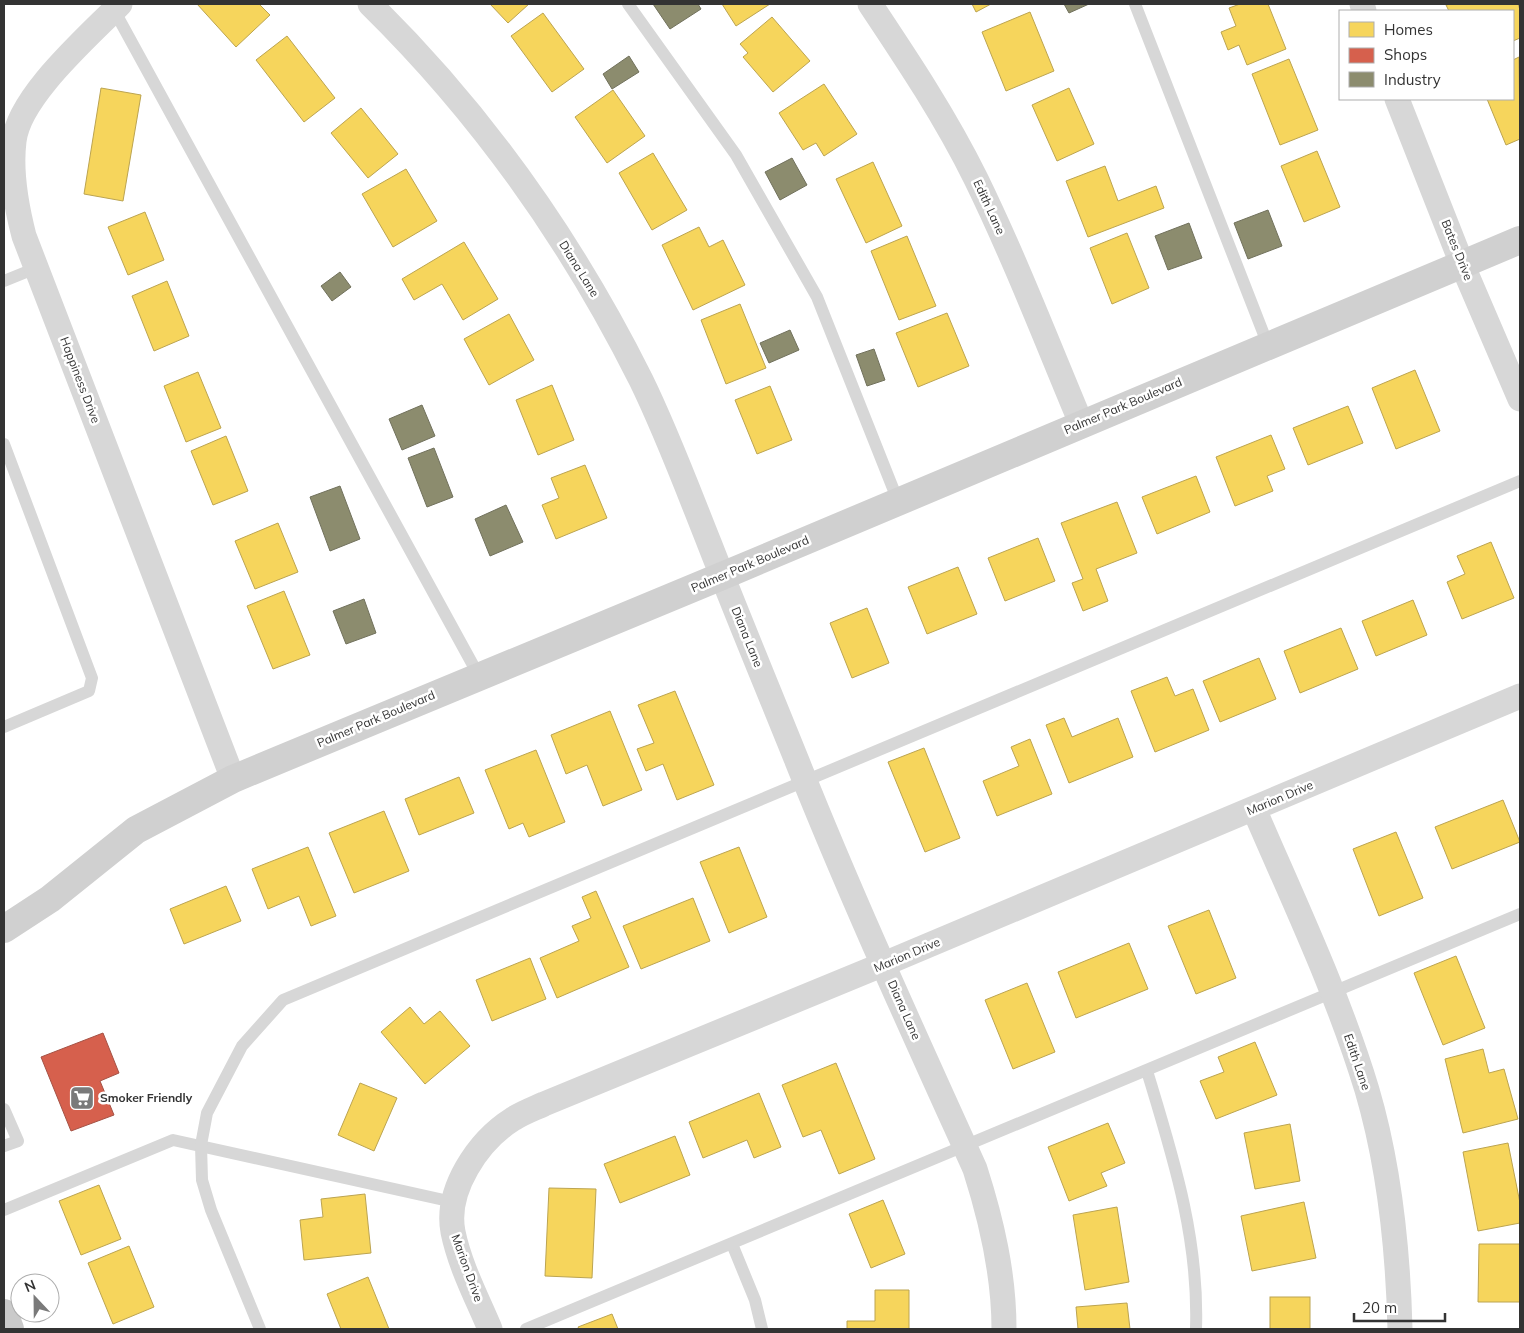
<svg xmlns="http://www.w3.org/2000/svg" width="1524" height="1333" viewBox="0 0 1524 1333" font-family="Mulish,sans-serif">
<rect width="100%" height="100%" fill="#fff"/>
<g fill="#f6d55c" stroke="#bca450">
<path d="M 197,4 L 259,4 L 270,15 L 236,47 Z"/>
<path d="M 490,4 L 529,4 L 508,23 Z"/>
<path d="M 722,4 L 770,4 L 736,26 Z"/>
<path d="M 972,4 L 991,4 L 976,12 Z"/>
<path d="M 1240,4 L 1268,4 L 1286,49 L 1247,65 L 1239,45 L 1228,50 L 1221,32 L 1236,26 L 1229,8 Z"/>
<path d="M 1451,4 L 1518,4 L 1520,10 L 1520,38 L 1513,41 L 1513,11 L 1449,11 L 1446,5 Z"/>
<path d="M 1030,12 L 1054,71 L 1006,91 L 982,32 Z"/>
<path d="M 543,13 L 584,69 L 552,92 L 511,36 Z"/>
<path d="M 772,17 L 810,61 L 773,92 L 743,57 L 748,53 L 740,44 Z"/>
<path d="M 287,36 L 335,98 L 304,122 L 256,60 Z"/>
<path d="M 1519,57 L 1520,139 L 1506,145 L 1487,99 L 1513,99 L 1513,60 Z"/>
<path d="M 1289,59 L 1318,130 L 1280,145 L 1252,74 Z"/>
<path d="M 824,84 L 857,134 L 824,156 L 816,143 L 803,150 L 779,113 Z"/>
<path d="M 101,88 L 141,95 L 123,201 L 84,194 Z"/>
<path d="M 1069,88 L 1094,144 L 1057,161 L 1032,105 Z"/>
<path d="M 613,90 L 645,136 L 607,163 L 575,117 Z"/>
<path d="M 361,108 L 398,154 L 368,178 L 331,133 Z"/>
<path d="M 1317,151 L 1340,207 L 1304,222 L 1281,166 Z"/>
<path d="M 653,153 L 687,210 L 652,230 L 619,173 Z"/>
<path d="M 873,162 L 902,226 L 866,243 L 836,179 Z"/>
<path d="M 1105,166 L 1118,201 L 1156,186 L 1164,208 L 1088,237 L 1066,181 Z"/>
<path d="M 406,169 L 437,221 L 393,247 L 362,194 Z"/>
<path d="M 145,212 L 164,260 L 128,275 L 108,227 Z"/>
<path d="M 699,227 L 709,247 L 723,240 L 745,285 L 693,310 L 662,245 Z"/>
<path d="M 1127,233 L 1149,288 L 1112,304 L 1090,248 Z"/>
<path d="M 907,236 L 936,306 L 899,320 L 871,251 Z"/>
<path d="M 464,242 L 498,299 L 463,320 L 442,284 L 414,300 L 402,279 Z"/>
<path d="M 167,281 L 189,336 L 154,351 L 132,296 Z"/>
<path d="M 740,304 L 766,368 L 726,384 L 701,320 Z"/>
<path d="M 947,313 L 969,366 L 918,387 L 896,333 Z"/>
<path d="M 509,314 L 534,360 L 489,385 L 464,339 Z"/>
<path d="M 1415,370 L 1440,431 L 1396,449 L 1372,388 Z"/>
<path d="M 198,372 L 221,428 L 186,442 L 164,386 Z"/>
<path d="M 552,385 L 574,440 L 538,455 L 516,400 Z"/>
<path d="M 770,386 L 792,440 L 757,454 L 735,400 Z"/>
<path d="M 1348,406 L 1363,443 L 1308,465 L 1293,428 Z"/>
<path d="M 1271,435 L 1285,469 L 1267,476 L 1273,491 L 1235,506 L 1216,457 Z"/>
<path d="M 226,436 L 248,491 L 213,505 L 191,451 Z"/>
<path d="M 585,465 L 607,518 L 556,539 L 542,505 L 559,498 L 551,478 Z"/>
<path d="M 1196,476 L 1210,512 L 1157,534 L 1142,497 Z"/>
<path d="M 1117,502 L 1137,553 L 1096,569 L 1108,601 L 1083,611 L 1072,583 L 1083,579 L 1061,523 Z"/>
<path d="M 278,523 L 298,572 L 255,589 L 235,541 Z"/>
<path d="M 1038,538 L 1055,581 L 1005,601 L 988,558 Z"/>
<path d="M 1491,542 L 1514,598 L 1462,619 L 1447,582 L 1465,574 L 1457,556 Z"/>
<path d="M 958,567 L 977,614 L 927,634 L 908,587 Z"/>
<path d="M 284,591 L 310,655 L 273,669 L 247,606 Z"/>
<path d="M 1413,600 L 1427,635 L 1376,656 L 1362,621 Z"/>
<path d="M 867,608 L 889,663 L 852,678 L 830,623 Z"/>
<path d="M 1341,628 L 1358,669 L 1300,693 L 1284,651 Z"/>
<path d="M 1259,658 L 1276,699 L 1220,722 L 1203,681 Z"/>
<path d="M 1167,677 L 1175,696 L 1193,689 L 1209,730 L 1155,752 L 1131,691 Z"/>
<path d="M 675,691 L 714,785 L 677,800 L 663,764 L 646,771 L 637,749 L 654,743 L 638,705 Z"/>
<path d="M 610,711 L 642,790 L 603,806 L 587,765 L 566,774 L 551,735 Z"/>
<path d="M 1064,718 L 1072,737 L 1118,718 L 1133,757 L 1069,783 L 1046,725 Z"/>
<path d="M 1030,739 L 1052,794 L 997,816 L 983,781 L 1019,766 L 1011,747 Z"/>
<path d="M 924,748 L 960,838 L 925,852 L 888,762 Z"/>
<path d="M 536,750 L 565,822 L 529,837 L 523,823 L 509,829 L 485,770 Z"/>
<path d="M 459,777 L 474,813 L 419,835 L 405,799 Z"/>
<path d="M 1503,800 L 1520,842 L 1452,869 L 1435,827 Z"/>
<path d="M 384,811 L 409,871 L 354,893 L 329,833 Z"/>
<path d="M 1396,832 L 1423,898 L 1379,916 L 1353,849 Z"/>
<path d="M 308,847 L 336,916 L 311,926 L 299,896 L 268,909 L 252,869 Z"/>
<path d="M 739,847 L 767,917 L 729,933 L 700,862 Z"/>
<path d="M 226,886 L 241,921 L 184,944 L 170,909 Z"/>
<path d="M 596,891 L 629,967 L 557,998 L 540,958 L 579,941 L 572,926 L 591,918 L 582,897 Z"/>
<path d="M 693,898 L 710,941 L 641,969 L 623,926 Z"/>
<path d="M 1209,910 L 1236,978 L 1196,994 L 1168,926 Z"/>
<path d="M 1129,943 L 1148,989 L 1076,1018 L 1058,972 Z"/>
<path d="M 1456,956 L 1485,1028 L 1443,1045 L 1414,973 Z"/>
<path d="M 530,958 L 546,999 L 492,1021 L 476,980 Z"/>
<path d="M 1027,983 L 1055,1052 L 1013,1069 L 985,1000 Z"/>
<path d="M 410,1007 L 424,1024 L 440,1011 L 470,1046 L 425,1084 L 381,1032 Z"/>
<path d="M 1255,1042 L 1277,1095 L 1216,1119 L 1200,1081 L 1224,1072 L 1218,1057 Z"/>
<path d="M 1483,1049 L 1489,1073 L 1504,1069 L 1518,1119 L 1463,1133 L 1445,1059 Z"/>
<path d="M 836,1063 L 875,1159 L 839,1174 L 821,1130 L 803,1137 L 782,1085 Z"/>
<path d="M 360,1083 L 397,1098 L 374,1151 L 338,1135 Z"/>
<path d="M 759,1093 L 781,1147 L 754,1158 L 747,1140 L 703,1158 L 689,1122 Z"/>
<path d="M 1108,1123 L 1125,1163 L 1101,1173 L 1107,1186 L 1069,1201 L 1048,1147 Z"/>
<path d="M 1290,1124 L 1300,1181 L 1255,1189 L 1244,1133 Z"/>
<path d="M 675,1136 L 690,1175 L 620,1203 L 604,1164 Z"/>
<path d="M 1508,1143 L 1520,1203 L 1520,1223 L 1478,1231 L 1463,1152 Z"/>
<path d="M 99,1185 L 121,1239 L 81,1255 L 59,1201 Z"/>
<path d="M 549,1188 L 596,1189 L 592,1278 L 545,1276 Z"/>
<path d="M 365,1194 L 371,1253 L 304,1260 L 300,1220 L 323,1217 L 321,1199 Z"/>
<path d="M 883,1200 L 905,1254 L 871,1268 L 849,1214 Z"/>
<path d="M 1304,1202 L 1316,1258 L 1252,1271 L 1241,1216 Z"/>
<path d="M 1117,1207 L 1129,1282 L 1085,1290 L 1073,1215 Z"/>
<path d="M 1479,1244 L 1520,1244 L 1520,1302 L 1478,1302 Z"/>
<path d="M 129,1246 L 154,1307 L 113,1324 L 88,1263 Z"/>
<path d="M 368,1277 L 389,1329 L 341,1329 L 327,1294 Z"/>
<path d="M 875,1290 L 909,1290 L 909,1329 L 847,1329 L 847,1321 L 875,1321 Z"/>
<rect x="1270" y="1297" width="40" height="32"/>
<path d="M 1127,1303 L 1130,1329 L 1078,1329 L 1076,1307 Z"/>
<path d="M 612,1314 L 618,1329 L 579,1329 L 578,1327 Z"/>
</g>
<path fill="#d6604d" stroke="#a55245" d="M 103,1033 L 119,1073 L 100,1081 L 114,1115 L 71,1131 L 41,1057 Z"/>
<g fill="#8c8c6e" stroke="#71715c">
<path d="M 653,4 L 698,4 L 701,9 L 670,29 Z"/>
<path d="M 1064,4 L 1089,4 L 1069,13 Z"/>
<path d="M 629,56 L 639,72 L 612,89 L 603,74 Z"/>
<path d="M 792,158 L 807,185 L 780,200 L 765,172 Z"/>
<path d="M 1268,210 L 1282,246 L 1248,259 L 1234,223 Z"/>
<path d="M 1189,223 L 1202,258 L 1168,270 L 1155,236 Z"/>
<path d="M 340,272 L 351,287 L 332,301 L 321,286 Z"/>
<path d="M 790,330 L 799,350 L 769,363 L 760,343 Z"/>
<path d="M 874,349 L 885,380 L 867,386 L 856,355 Z"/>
<path d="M 422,405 L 435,436 L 402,450 L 389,419 Z"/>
<path d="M 434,448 L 453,497 L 427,507 L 408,458 Z"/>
<path d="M 340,486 L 360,539 L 330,551 L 310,497 Z"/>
<path d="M 506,505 L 523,542 L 490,556 L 475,519 Z"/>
<path d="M 364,599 L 376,633 L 346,644 L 333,611 Z"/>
</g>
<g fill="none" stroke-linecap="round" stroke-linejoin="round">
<g stroke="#d7d7d7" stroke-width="12">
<path d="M 628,4 L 736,155 L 817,297 L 898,501"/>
<path d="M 1135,4 L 1268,345"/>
<path d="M 114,10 L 479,676"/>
<path d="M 4,281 L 36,268"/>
<path d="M 4,444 L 92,678 L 89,691 L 4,727"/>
<path d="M 1147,1071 C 1173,1157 1199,1237 1196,1329"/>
<path d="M 4,1109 L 18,1141 L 4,1146"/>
<path d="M 4,1210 L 173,1140 L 453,1202"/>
<path d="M 732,1244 L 755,1300 L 762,1329"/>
<path d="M 260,1329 L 211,1210 L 202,1180 L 201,1145 L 207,1113 L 242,1046 L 283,1000 L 1520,481"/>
<path d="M 526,1329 L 1520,914"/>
</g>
<g stroke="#d7d7d7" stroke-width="25">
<path d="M 120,4 C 89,36 19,96 14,141 C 10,173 16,205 24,236 L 233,779"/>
<path d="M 370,4 C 481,113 571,240 641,380 C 667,433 688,490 710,545 C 738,617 768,689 797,761 C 852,899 914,1034 975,1169 C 992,1222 1004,1274 1004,1329"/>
<path d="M 870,4 C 908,61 946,118 976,179 C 1015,259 1047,342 1081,423"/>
<path d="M 1362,4 L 1364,11"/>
<path d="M 1397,99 L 1462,264 L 1520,399"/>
<path d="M 1254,809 C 1294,902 1338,994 1367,1090 C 1390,1168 1398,1249 1400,1329"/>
<path d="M 490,1329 C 477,1298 460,1266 453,1232 C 445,1190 478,1141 513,1119 C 522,1113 533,1109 544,1104 L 884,964 L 1520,696"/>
</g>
<path stroke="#d0d0d0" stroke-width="28" d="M 4,929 L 50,899 L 136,830 L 233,779 L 722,576 L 1520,240"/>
<path stroke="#cacaca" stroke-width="28" d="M 4,1313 L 10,1329"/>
</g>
<defs>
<symbol id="supermarket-square" viewBox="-11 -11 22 22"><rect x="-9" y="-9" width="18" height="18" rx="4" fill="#7a7a7a" stroke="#fff"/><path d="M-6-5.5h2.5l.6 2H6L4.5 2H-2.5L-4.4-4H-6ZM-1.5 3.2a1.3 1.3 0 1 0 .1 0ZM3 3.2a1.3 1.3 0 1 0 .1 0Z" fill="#fff"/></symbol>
</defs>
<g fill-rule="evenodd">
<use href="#supermarket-square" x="68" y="1084" width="28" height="28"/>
</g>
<g text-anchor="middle" stroke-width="5" stroke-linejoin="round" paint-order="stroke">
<g font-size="12" fill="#333" stroke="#fff">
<text transform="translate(989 207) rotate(65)" y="4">Edith Lane</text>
<text transform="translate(1457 250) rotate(68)" y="4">Bates Drive</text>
<text transform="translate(579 269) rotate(58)" y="4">Diana Lane</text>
<text transform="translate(80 380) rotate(69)" y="4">Happiness Drive</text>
<text transform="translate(1123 406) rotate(-23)" y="4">Palmer Park Boulevard</text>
<text transform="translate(750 564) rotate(-23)" y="4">Palmer Park Boulevard</text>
<text transform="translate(747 637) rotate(68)" y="4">Diana Lane</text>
<text transform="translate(376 719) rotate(-23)" y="4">Palmer Park Boulevard</text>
<text transform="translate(1280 798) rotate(-23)" y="4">Marion Drive</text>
<text transform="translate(907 955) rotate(-23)" y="4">Marion Drive</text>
<text transform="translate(904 1010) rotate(66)" y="4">Diana Lane</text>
<text transform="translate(1357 1062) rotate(71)" y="4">Edith Lane</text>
<text transform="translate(467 1268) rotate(70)" y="4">Marion Drive</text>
</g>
<g font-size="12" font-weight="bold" fill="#333" stroke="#fff" text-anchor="start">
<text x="100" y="1102">Smoker Friendly</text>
</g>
</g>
<rect width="1524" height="1333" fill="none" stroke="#333333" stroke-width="10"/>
<rect x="1339" y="10" width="175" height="90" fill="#ffffff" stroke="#adadad"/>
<rect x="1349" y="22" width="25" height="15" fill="#f6d55c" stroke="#adadad"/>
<text x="1384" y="35" font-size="15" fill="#333333">Homes</text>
<rect x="1349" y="48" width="25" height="15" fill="#d6604d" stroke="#adadad"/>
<text x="1384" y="60" font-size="15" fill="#333333">Shops</text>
<rect x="1349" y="72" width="25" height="15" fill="#8c8c6e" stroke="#adadad"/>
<text x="1384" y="85" font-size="15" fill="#333333">Industry</text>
<g transform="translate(35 1298) rotate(338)"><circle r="24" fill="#ffffff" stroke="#adadad"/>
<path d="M0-4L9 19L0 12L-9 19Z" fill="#7a7a7a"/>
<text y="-8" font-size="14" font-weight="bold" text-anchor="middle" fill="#333333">N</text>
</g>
<path d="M1354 1313v8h91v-8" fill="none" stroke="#333333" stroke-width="2.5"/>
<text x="1362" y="1313" font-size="15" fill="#333333" stroke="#ffffff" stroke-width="4" paint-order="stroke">20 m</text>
</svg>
